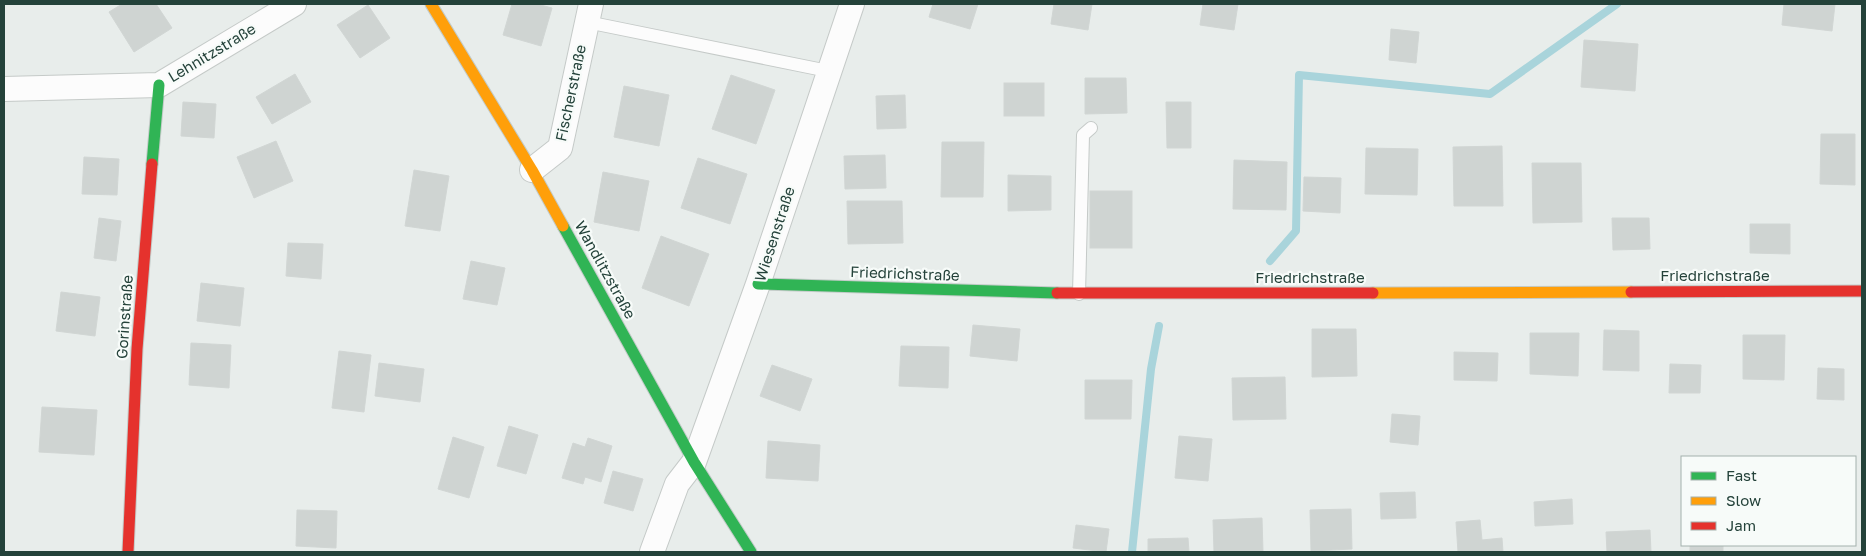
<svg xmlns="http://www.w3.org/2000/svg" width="1866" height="556" viewBox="0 0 1866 556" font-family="'Golos Text',sans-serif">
<rect width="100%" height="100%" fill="#e8edeb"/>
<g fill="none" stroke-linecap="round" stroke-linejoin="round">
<g stroke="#a9d4db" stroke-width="8">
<path d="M 1270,261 L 1296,231 L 1299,75 L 1490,94 L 1617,4"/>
<path d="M 1132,552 L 1151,369 L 1159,326"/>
</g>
</g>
<g fill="#cfd4d2" stroke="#d1d6d4">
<path d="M 122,4 L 156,4 L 172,28 L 134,52 L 109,12 Z"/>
<path d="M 512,4 L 537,4 L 552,8 L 541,46 L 503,35 Z"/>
<path d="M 933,4 L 978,4 L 970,29 L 929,17 Z"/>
<path d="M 1054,4 L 1092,4 L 1088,30 L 1051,24 Z"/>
<path d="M 1203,4 L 1238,4 L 1234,30 L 1200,25 Z"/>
<path d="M 1784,4 L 1835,4 L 1832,31 L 1782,25 Z"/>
<path d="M 368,5 L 390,38 L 360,58 L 337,25 Z"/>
<path d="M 1391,29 L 1419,32 L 1416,63 L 1389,60 Z"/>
<path d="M 1584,40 L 1638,44 L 1635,91 L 1581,87 Z"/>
<path d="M 295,74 L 311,102 L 272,124 L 256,97 Z"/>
<path d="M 731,75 L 775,90 L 756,144 L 712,129 Z"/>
<path d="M 1085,78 L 1126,78 L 1127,113 L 1085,114 Z"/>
<rect x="1004" y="83" width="40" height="33"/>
<path d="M 624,86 L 669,95 L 659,146 L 614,137 Z"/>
<path d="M 905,95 L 906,128 L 877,129 L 876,96 Z"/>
<path d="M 183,102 L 216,104 L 214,138 L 181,136 Z"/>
<path d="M 1166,102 L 1191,102 L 1191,148 L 1167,148 Z"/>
<path d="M 1821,134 L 1855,134 L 1855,185 L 1820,184 Z"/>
<path d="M 276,141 L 293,181 L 254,198 L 237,157 Z"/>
<path d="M 942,142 L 984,142 L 983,197 L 941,197 Z"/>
<path d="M 1502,146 L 1503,206 L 1454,206 L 1453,147 Z"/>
<path d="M 1366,148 L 1418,149 L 1417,195 L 1365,194 Z"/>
<path d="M 885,155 L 886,188 L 845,189 L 844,156 Z"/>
<path d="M 84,157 L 119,159 L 117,195 L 82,194 Z"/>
<path d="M 698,158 L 747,174 L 730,224 L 681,208 Z"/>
<path d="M 1234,160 L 1287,162 L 1286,210 L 1233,209 Z"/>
<path d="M 1532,163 L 1581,163 L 1582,222 L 1533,223 Z"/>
<path d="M 414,170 L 449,176 L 440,231 L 405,226 Z"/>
<path d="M 603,172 L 649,181 L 639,231 L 594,222 Z"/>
<path d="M 1008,175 L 1051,176 L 1051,210 L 1008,211 Z"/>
<path d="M 1304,177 L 1341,178 L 1340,213 L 1303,211 Z"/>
<rect x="1090" y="191" width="42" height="57"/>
<path d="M 847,201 L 902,201 L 903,243 L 848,244 Z"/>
<path d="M 99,218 L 121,221 L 116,261 L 94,258 Z"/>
<path d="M 1612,218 L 1649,218 L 1650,249 L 1613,250 Z"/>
<path d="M 1750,224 L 1790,224 L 1790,254 L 1750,253 Z"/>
<path d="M 661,236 L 709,254 L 689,306 L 642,288 Z"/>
<path d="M 288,243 L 323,244 L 321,279 L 286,276 Z"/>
<path d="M 471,261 L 505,268 L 497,305 L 463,299 Z"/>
<path d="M 201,283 L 244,288 L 240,326 L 197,321 Z"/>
<path d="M 61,292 L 100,297 L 95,336 L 56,331 Z"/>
<path d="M 973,325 L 1020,329 L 1017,361 L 970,356 Z"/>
<path d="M 1312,329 L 1356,329 L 1357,376 L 1312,377 Z"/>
<path d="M 1604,330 L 1639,331 L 1639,371 L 1603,370 Z"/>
<path d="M 1530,333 L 1579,333 L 1578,376 L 1530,374 Z"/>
<path d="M 1743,335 L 1785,335 L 1784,380 L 1743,379 Z"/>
<path d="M 191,343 L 231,345 L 229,388 L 189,385 Z"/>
<path d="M 901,346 L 949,347 L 948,388 L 899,386 Z"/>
<path d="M 339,351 L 371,355 L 364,412 L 332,408 Z"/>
<path d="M 1454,352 L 1498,353 L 1497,381 L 1454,380 Z"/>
<path d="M 379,363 L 424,369 L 420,402 L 375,396 Z"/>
<path d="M 1670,364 L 1701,365 L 1700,393 L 1669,393 Z"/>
<path d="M 772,365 L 812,379 L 800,411 L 760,396 Z"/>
<path d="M 1818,368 L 1844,369 L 1844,400 L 1817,399 Z"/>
<path d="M 1285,377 L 1286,419 L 1233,420 L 1232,378 Z"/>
<path d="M 1085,380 L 1132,380 L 1131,419 L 1085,419 Z"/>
<path d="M 42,407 L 97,410 L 94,455 L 39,452 Z"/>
<path d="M 1392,414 L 1420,416 L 1418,445 L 1390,442 Z"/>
<path d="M 509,426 L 538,435 L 526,474 L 497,466 Z"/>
<path d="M 1179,436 L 1212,439 L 1208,481 L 1175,478 Z"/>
<path d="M 453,437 L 484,447 L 469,498 L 438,489 Z"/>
<path d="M 588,438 L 612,446 L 601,482 L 585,477 L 583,484 L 562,478 L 573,443 L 585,447 Z"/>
<path d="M 768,441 L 820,445 L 818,481 L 766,478 Z"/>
<path d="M 613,471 L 643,479 L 633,511 L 604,503 Z"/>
<path d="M 1415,492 L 1416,518 L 1381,519 L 1380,493 Z"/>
<path d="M 1572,499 L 1573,524 L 1535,526 L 1534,502 Z"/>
<path d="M 1351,509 L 1352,549 L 1311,551 L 1310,510 Z"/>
<path d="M 297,510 L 337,511 L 336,548 L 296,546 Z"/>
<path d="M 1262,518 L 1263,552 L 1214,552 L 1213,520 Z"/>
<path d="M 1480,520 L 1482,540 L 1502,538 L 1503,552 L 1458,552 L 1456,522 Z"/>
<path d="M 1076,525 L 1109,529 L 1106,552 L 1073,548 Z"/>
<path d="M 1650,530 L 1651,552 L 1607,552 L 1606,532 Z"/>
<path d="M 1188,538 L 1189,552 L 1148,552 L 1148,539 Z"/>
<rect x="1690" y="545" width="33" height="7"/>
</g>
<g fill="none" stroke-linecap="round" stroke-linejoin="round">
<defs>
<g id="lane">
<path d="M 587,22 L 828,71"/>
<path d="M 1079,294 L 1083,135 L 1091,128"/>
</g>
<g id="street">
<path d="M 4,89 L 159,85 L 294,4"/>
<path d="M 532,170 L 560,148 L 591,4"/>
<path d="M 652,552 L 677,484 L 694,462 L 758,284 L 852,4"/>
</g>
<g id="fast">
<path d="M 152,164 L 159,85"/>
<path d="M 563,226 L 694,462 L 751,552"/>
<path d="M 758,284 L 1057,293"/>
</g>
<g id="slow">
<path d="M 431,4 L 532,170 L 563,226"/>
<path d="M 1373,293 L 1631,292"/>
</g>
<g id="jam">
<path d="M 1631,292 L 1862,291"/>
<path d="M 1057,293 L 1373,293"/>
<path d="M 128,552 L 137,349 L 152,164"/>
</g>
</defs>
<use href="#lane" stroke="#c5cac8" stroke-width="14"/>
<use href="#street" stroke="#c5cac8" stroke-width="26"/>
<use href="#fast" stroke="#c3cbc8" stroke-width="13"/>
<use href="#slow" stroke="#c3cbc8" stroke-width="13"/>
<use href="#jam" stroke="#c3cbc8" stroke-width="13"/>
<use href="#lane" stroke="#fcfcfc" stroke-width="12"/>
<use href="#street" stroke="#fcfcfc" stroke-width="24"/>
<use href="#fast" stroke="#30b455" stroke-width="11"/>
<use href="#slow" stroke="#ff9f0a" stroke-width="11"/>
<use href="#jam" stroke="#e5322d" stroke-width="11"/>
</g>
<g text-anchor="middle" stroke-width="4.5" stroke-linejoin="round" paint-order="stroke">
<g font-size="15" fill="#24423a" stroke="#f7fbf9">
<text transform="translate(212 53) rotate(-31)" y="5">Lehnitzstraße</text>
<text transform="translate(571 93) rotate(-78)" y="5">Fischerstraße</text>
<text transform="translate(775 234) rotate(-72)" y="5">Wiesenstraße</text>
<text transform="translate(605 270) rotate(61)" y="5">Wandlitzstraße</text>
<text transform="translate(905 274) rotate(2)" y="5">Friedrichstraße</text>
<text x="1715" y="281">Friedrichstraße</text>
<text x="1310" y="283">Friedrichstraße</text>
<text transform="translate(125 317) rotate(-86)" y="5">Gorinstraße</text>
</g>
</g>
<rect width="1866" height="556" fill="none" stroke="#24423a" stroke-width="10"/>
<rect x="1681" y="456" width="175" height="90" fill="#f7fbf9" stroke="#a3b1ad"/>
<rect x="1691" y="472" width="25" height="8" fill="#30b455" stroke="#a3b1ad"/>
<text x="1726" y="481" font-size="15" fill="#24423a">Fast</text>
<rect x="1691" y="497" width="25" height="8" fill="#ff9f0a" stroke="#a3b1ad"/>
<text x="1726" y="506" font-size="15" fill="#24423a">Slow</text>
<rect x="1691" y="522" width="25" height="8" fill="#e5322d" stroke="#a3b1ad"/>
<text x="1726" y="531" font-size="15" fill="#24423a">Jam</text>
</svg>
